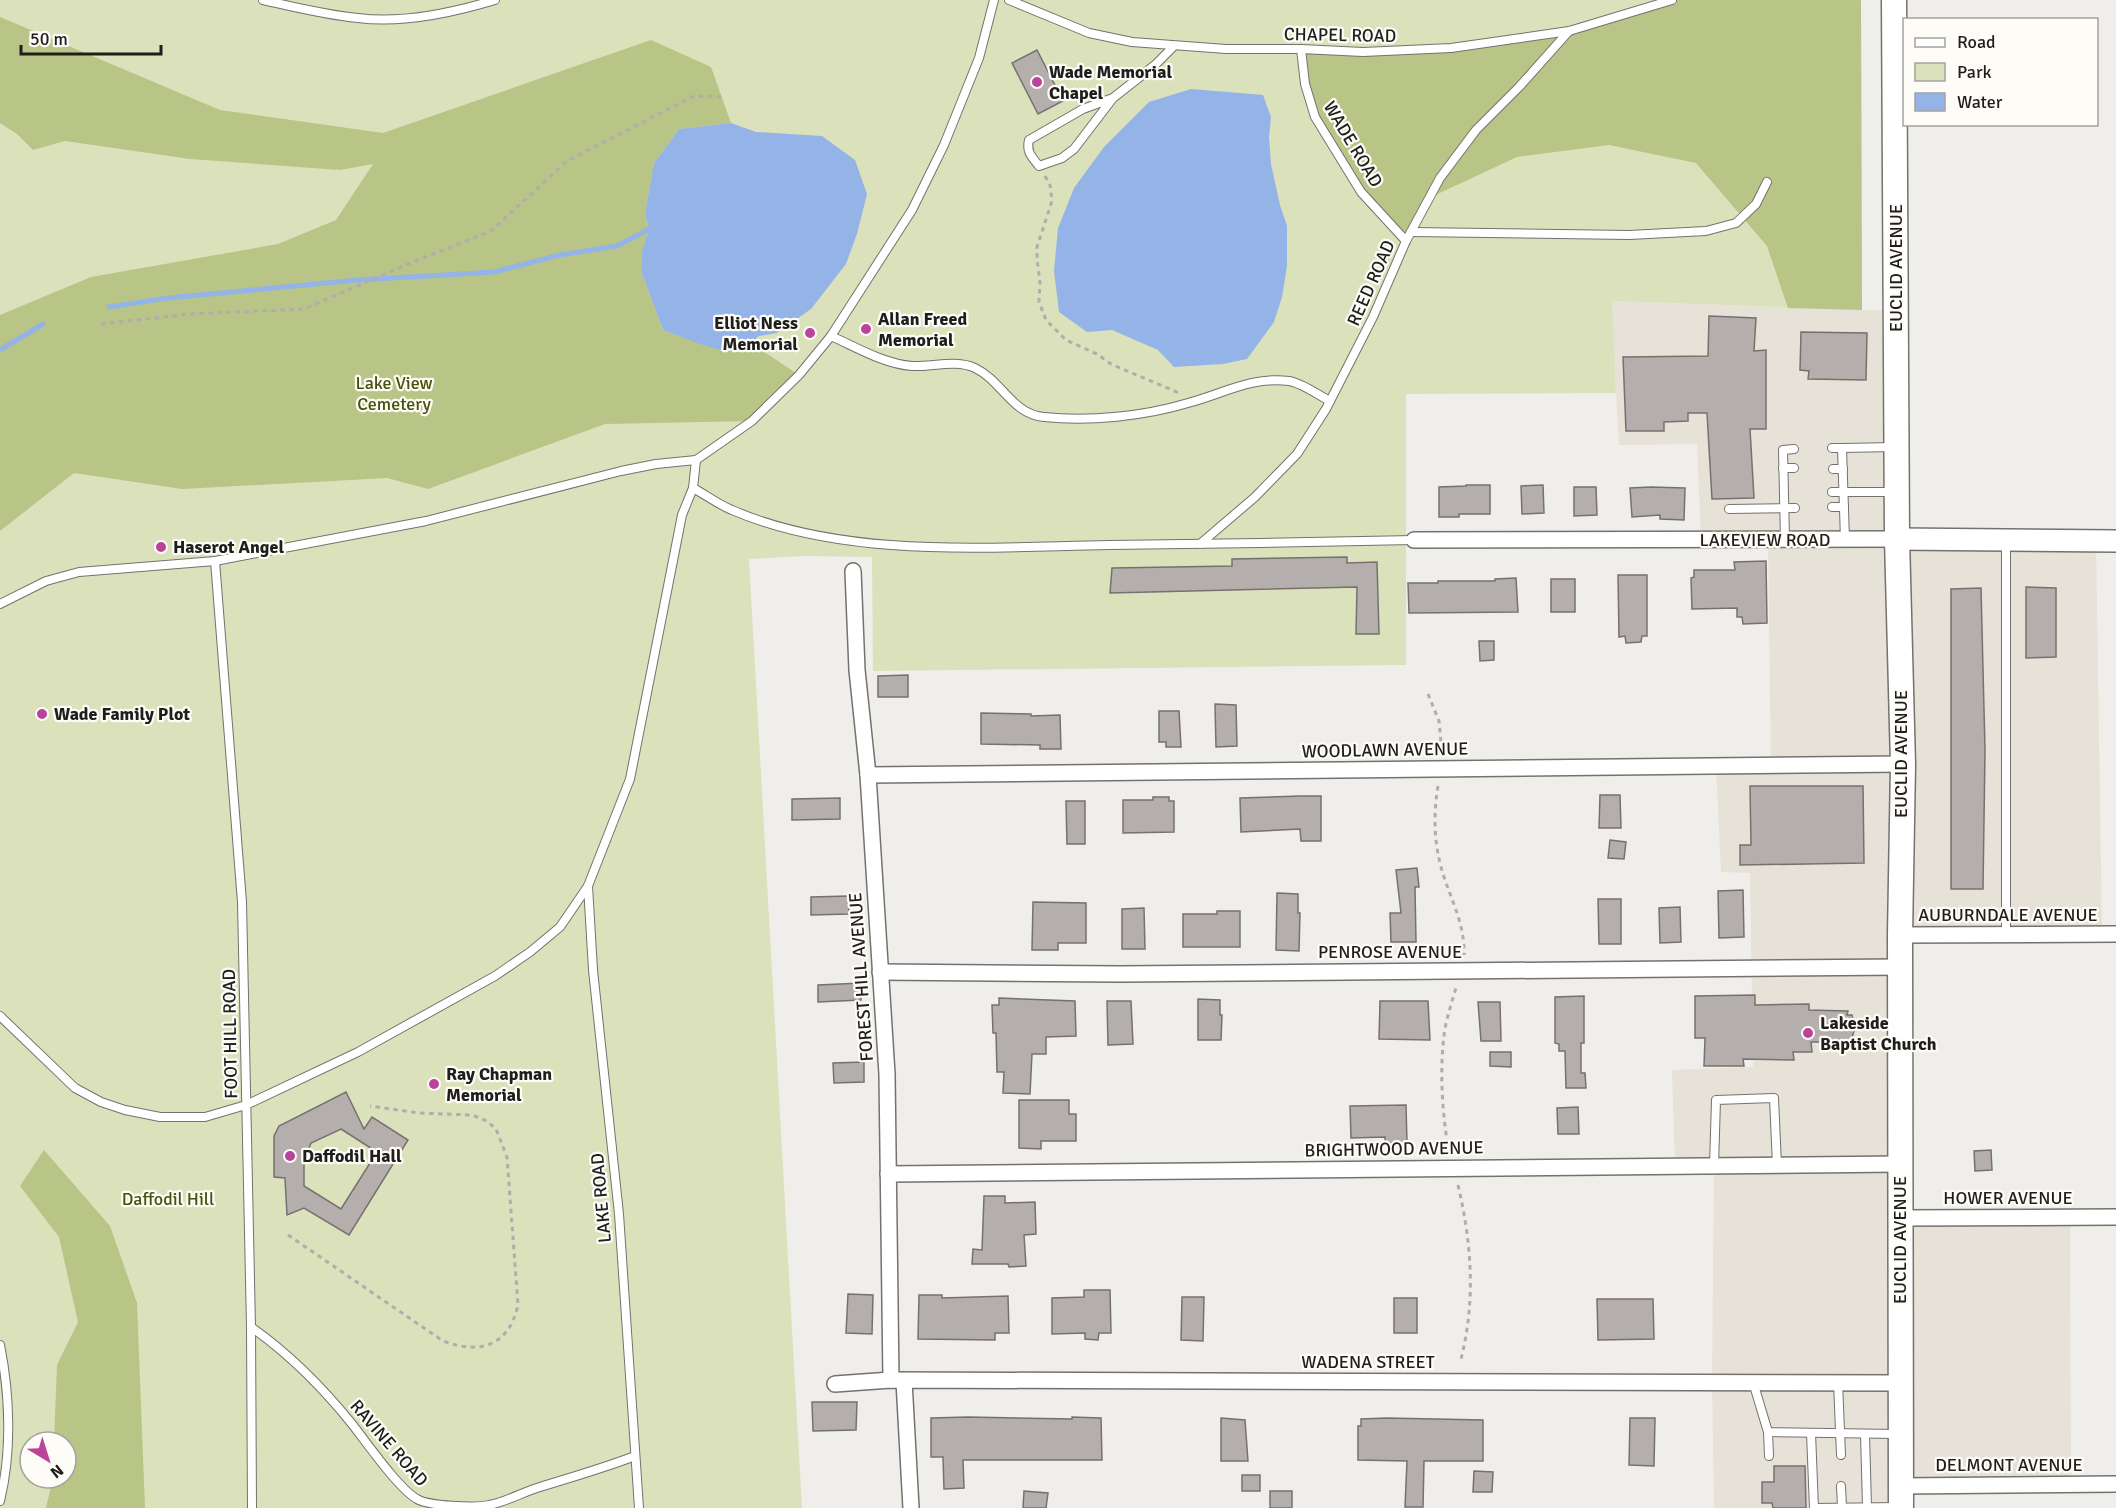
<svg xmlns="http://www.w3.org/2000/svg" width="2116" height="1508" viewBox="0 0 2116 1508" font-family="Signika,sans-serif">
<rect width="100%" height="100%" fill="#f0eeea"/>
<path fill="#e6e2d7" d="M 1611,301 L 1896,311 L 1897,539 L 2096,540 L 2102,934 L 1901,935 L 1900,1218 L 2070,1217 L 2071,1484 L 1902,1486 L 1901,1508 L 1714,1508 L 1712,1382 L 1714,1166 L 1675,1166 L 1672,1070 L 1753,1067 L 1750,873 L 1721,872 L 1716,766 L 1771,765 L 1768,540 L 1701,540 L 1697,444 L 1619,445 Z"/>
<path fill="#dbe2bb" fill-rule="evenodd" d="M 0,0 L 1861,0 L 1862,310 L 1612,301 L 1616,393 L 1406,394 L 1406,665 L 873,671 L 872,557 L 803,556 L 749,559 L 802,1508 L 0,1508 ZM 30,1442 L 66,1442 L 66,1478 L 30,1478 Z"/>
<g fill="#b9c487">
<path d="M 1672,0 L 1861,0 L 1862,310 L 1788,308 L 1767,246 L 1696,163 L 1609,145 L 1517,157 L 1429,198 L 1406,241 L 1361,192 L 1315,117 L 1301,49 L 1451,48 L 1569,31 Z"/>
<path d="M 0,17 L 220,110 L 383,133 L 651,40 L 711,67 L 731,123 L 679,129 L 654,163 L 645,213 L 649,229 L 642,251 L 641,271 L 663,330 L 699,343 L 732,351 L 752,344 L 799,375 L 752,421 L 605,424 L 428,489 L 387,478 L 182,489 L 74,473 L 0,531 L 0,315 L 91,277 L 278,244 L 336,220 L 373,164 L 340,170 L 190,159 L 65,141 L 33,150 L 17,134 L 0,123 Z"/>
<path d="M 44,1150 L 110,1226 L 137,1303 L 145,1508 L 46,1508 L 53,1478 L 66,1478 L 66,1442 L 54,1442 L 57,1365 L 78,1322 L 59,1237 L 20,1186 Z"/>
</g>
<g fill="#94b3e6">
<path d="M 1191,89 L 1263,95 L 1271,117 L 1269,137 L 1271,164 L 1280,205 L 1287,226 L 1287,266 L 1282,297 L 1274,322 L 1247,359 L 1223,364 L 1174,367 L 1158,350 L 1112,330 L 1087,332 L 1059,312 L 1054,271 L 1058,228 L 1074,188 L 1104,147 L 1149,102 Z"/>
<path d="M 731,123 L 756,132 L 822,136 L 855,160 L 867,194 L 857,234 L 846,264 L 811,309 L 777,333 L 759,336 C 752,343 741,352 731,351 C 710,350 683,337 663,330 L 641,271 L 642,251 L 649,229 L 645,213 L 654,163 L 679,129 Z"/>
</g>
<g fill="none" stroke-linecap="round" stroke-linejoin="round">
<g stroke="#94b3e6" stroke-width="5">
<path d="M 109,307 L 168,298 L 358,280 L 494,272 L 560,255 L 617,246 L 649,229"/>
<path d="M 0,350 L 43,324"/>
</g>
</g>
<g fill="#b4afad" stroke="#767170" stroke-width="1.5" fill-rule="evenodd">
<path d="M 1037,50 L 1063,101 L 1038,114 L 1012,63 Z"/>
<path d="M 1709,316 L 1756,318 L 1754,351 L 1766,350 L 1766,429 L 1750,429 L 1754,498 L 1712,499 L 1707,413 L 1688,413 L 1688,421 L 1664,422 L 1664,431 L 1626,431 L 1623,357 L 1708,356 Z"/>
<path d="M 1801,332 L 1867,333 L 1866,380 L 1808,379 L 1809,371 L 1800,370 Z"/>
<path d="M 1466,485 L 1490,485 L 1490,514 L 1459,514 L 1459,517 L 1439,517 L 1439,487 L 1466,486 Z"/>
<path d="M 1543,485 L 1544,513 L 1522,514 L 1521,486 Z"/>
<path d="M 1574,487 L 1596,487 L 1597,515 L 1574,516 Z"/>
<path d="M 1651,487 L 1685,488 L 1684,520 L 1660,519 L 1660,515 L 1632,517 L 1630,488 Z"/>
<path d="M 1347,557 L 1347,563 L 1377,562 L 1379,634 L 1356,634 L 1357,587 L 1110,593 L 1112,568 L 1232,566 L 1232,559 Z"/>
<path d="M 1766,561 L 1767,623 L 1743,624 L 1742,617 L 1737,617 L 1737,608 L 1692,609 L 1691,578 L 1694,577 L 1694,570 L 1735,570 L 1734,562 Z"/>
<path d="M 1618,575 L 1647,575 L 1647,636 L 1642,636 L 1641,642 L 1626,643 L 1625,636 L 1619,637 Z"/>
<path d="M 1516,578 L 1518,612 L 1409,613 L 1408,583 L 1438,583 L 1438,581 L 1495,581 L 1495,579 Z"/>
<rect x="1551" y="579" width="24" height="33"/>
<path d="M 2026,587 L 2056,588 L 2056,657 L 2026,658 Z"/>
<path d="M 1981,588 L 1985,750 L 1983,889 L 1951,889 L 1951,589 Z"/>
<path d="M 1479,641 L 1494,641 L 1494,660 L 1480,661 Z"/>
<path d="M 908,675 L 908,697 L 878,697 L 878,676 Z"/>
<path d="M 1215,704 L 1236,705 L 1237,746 L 1216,747 Z"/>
<path d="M 1159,711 L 1179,711 L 1181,747 L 1166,747 L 1166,742 L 1159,742 Z"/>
<path d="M 981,713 L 1031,714 L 1031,716 L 1060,715 L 1061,749 L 1040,749 L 1040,745 L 981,744 Z"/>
<path d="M 1750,786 L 1863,786 L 1864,863 L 1740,865 L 1740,845 L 1751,845 Z"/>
<path d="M 1600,795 L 1620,795 L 1621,828 L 1599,828 Z"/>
<path d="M 1300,796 L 1321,796 L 1321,841 L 1301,841 L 1300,829 L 1241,832 L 1240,798 Z"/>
<path d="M 1153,797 L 1169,797 L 1169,801 L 1174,801 L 1174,832 L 1123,833 L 1123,800 L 1153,800 Z"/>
<path d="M 840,798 L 840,819 L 792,820 L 792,799 Z"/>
<path d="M 1066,801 L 1085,801 L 1085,844 L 1067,844 Z"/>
<path d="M 1610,840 L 1626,842 L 1624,859 L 1608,858 Z"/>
<path d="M 1417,868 L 1419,887 L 1415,887 L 1416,942 L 1391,942 L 1390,913 L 1401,913 L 1396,870 Z"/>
<path d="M 1743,890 L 1744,937 L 1719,938 L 1718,891 Z"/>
<path d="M 1277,893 L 1298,894 L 1298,913 L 1300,913 L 1299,951 L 1276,950 Z"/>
<path d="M 848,896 L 849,914 L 811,915 L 811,897 Z"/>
<path d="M 1598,899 L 1621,899 L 1621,944 L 1599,944 Z"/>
<path d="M 1033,902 L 1086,903 L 1086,943 L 1058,943 L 1058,950 L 1032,950 Z"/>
<path d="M 1680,907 L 1681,942 L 1660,943 L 1659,908 Z"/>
<path d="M 1144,908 L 1145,949 L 1122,949 L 1122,909 Z"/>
<path d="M 1217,911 L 1240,911 L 1240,947 L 1183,947 L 1183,914 L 1217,914 Z"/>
<path d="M 861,983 L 861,1000 L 818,1002 L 818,985 Z"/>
<path d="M 1755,995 L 1755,1005 L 1809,1004 L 1809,1010 L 1848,1011 L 1847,1015 L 1852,1015 L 1855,1027 L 1851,1042 L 1811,1042 L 1812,1052 L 1793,1052 L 1794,1060 L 1743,1059 L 1744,1066 L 1704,1066 L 1705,1038 L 1695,1038 L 1695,996 Z"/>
<path d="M 1584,996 L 1584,1043 L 1581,1043 L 1581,1073 L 1585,1073 L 1586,1088 L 1566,1088 L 1565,1051 L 1559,1051 L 1559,1044 L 1555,1043 L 1555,997 Z"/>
<path d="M 999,998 L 1075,1001 L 1076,1036 L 1046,1037 L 1046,1054 L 1032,1054 L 1030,1094 L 1003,1093 L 1004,1072 L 997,1072 L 996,1033 L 993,1033 L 992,1005 L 999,1005 Z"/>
<path d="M 1198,999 L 1220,1000 L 1220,1015 L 1222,1015 L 1221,1040 L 1198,1040 Z"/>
<path d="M 1107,1001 L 1131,1001 L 1133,1044 L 1108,1045 Z"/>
<path d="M 1380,1001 L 1428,1001 L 1430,1040 L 1379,1039 Z"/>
<path d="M 1478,1002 L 1500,1002 L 1501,1041 L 1481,1041 Z"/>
<path d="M 1490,1052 L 1511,1052 L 1511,1067 L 1490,1066 Z"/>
<path d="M 864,1062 L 864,1082 L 834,1083 L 833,1063 Z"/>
<path d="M 346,1092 L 364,1129 L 372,1117 L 408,1140 L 349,1235 L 304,1208 L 287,1215 L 285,1178 L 274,1177 L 274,1136 L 279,1126 ZM 341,1129 L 377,1152 L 341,1209 L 304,1186 L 304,1161 L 311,1143 Z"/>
<path d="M 1019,1100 L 1069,1100 L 1069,1114 L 1076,1114 L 1076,1141 L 1041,1141 L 1041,1149 L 1019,1148 Z"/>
<path d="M 1406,1105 L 1407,1142 L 1385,1143 L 1385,1137 L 1351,1138 L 1350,1106 Z"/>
<path d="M 1578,1107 L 1579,1134 L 1558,1134 L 1557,1108 Z"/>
<path d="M 1991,1150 L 1992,1170 L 1975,1171 L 1974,1151 Z"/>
<path d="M 984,1196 L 1005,1196 L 1005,1203 L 1035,1202 L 1036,1234 L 1024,1235 L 1026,1266 L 1009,1267 L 1008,1264 L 972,1264 L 973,1249 L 982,1250 Z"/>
<path d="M 1084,1290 L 1110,1290 L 1111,1333 L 1099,1333 L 1098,1340 L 1085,1339 L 1085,1333 L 1052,1334 L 1052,1298 L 1084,1297 Z"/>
<path d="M 848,1294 L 873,1295 L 872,1334 L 846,1333 Z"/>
<path d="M 919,1295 L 942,1295 L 942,1298 L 1008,1296 L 1009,1333 L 995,1333 L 995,1340 L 918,1339 Z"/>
<path d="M 1182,1297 L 1204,1297 L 1203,1341 L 1181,1340 Z"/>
<rect x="1394" y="1298" width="23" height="35"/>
<path d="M 1597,1299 L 1653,1299 L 1654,1339 L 1598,1340 Z"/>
<path d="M 812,1402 L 857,1402 L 856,1430 L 813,1431 Z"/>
<path d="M 968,1417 L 1072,1419 L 1072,1417 L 1101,1418 L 1102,1460 L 963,1460 L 964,1488 L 944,1489 L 943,1457 L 931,1457 L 931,1418 Z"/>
<path d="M 1221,1418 L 1245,1420 L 1248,1461 L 1221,1461 Z"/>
<path d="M 1387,1418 L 1483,1420 L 1483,1461 L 1424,1461 L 1423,1507 L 1405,1507 L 1407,1461 L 1358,1460 L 1358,1426 L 1361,1426 L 1361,1419 Z"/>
<path d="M 1630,1418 L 1655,1418 L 1654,1466 L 1629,1465 Z"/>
<path d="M 1774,1466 L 1805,1466 L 1806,1508 L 1773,1508 L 1772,1503 L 1762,1503 L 1762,1482 L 1774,1482 Z"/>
<path d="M 1474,1471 L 1493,1472 L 1492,1492 L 1473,1492 Z"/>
<rect x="1242" y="1475" width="18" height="16"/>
<path d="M 1024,1491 L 1048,1493 L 1046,1508 L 1023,1508 Z"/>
<rect x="1270" y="1491" width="22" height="17"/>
</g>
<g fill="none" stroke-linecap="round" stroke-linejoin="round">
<defs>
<g id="lane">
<path d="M 263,0 C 294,7 326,15 358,18 C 403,24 452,13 495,0"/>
<path d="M 1009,0 L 1089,33 L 1132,42 L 1226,49 L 1301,49 L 1363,52 L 1451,48 L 1569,31 L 1672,0"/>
<path d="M 1301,49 L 1305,84 L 1315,117 L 1361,192 L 1406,241"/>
<path d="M 1113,98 L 1074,149 L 1062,158 L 1039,166 C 1032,157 1026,152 1029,140 L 1083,109 L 1113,98 L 1155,65 L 1174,46"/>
<path d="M 1411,232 L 1629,235 L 1706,231 L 1736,223 L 1756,204 L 1767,182"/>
<path d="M 831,336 C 856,347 884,364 912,366 C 932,367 956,359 975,368 C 1002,381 1012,414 1044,417 C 1089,422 1145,416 1188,403 C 1222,394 1253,376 1289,381 C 1302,383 1318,395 1330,401"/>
<path d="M 1832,448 L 1842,448 L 1845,540"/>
<path d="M 1842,448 L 1895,447"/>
<path d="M 696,460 L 693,488 C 706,495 719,505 732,510 C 845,559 988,547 1109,545 C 1211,544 1312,542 1414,540"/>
<path d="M 1783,468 L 1794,468"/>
<path d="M 1833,469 L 1843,469"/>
<path d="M 1832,492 L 1892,492"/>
<path d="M 1832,507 L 1844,507"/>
<path d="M 1729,509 L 1795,508"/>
<path d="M 1785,540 L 1783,450 L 1794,449"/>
<path d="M 1200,544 L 1255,497 L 1297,454 L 1326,409 L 1373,317 L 1406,241 L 1440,178 L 1476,130 L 1519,87 L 1569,31"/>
<path d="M 215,561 L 242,902 L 251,1327 L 252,1508"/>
<path d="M 0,604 L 46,581 L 79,572 L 215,561 L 426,521 L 621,471 L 656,464 L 696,460 L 752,421 L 799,375 L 831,336 L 912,210 L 944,145 L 979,58 L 994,0"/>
<path d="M 588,886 L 593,970 L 619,1214 L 639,1508"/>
<path d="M 2006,935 L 2006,541"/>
<path d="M 0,1016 L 75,1088 L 101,1102 L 125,1110 L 160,1117 L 205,1117 L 246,1105 L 358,1052 L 495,976 L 530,952 L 560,927 L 588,886 L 630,779 L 682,515 L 693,488"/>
<path d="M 1714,1166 L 1716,1100 L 1774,1098 L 1777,1165"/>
<path d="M 251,1327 C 288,1353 323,1388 352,1424 C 367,1443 398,1488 417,1499 C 428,1506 476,1508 489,1505 C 506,1502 523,1492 540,1487 C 572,1477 604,1468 635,1456"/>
<path d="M 0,1345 C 10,1395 12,1451 0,1501"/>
<path d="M 1753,1382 L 1768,1432 L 1896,1434"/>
<path d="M 1838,1382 L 1841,1455"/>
<path d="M 1768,1432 L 1769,1456"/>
<path d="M 1811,1433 L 1814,1508 L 1899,1507"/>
<path d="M 1865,1434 L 1867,1507"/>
<path d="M 1841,1486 L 1842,1507"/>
</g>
<g id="street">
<path d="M 1414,540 L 1897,539"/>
<path d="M 853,571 L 857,670 L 868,775 L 887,1074 L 891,1380"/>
<path d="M 868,775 L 1903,764"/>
<path d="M 1900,935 L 2116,934"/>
<path d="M 880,972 L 1120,974 L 1902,967"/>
<path d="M 888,1174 L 1900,1164"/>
<path d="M 1900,1218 L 2116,1217"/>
<path d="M 904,1381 L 911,1508"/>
<path d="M 835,1384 L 891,1380 L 1900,1383"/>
<path d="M 1901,1486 L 2116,1484"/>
</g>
<path id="secondary" d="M 1897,539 L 2116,541"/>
<path id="primary" d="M 1894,0 L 1897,539 L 1903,764 L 1900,935 L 1901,1508"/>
</defs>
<use href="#lane" stroke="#74726e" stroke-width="10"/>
<use href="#street" stroke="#74726e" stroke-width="18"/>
<use href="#secondary" stroke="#74726e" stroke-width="24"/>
<use href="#primary" stroke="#74726e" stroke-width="27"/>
<g stroke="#afaeab" stroke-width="3" stroke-dasharray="4.5 4.5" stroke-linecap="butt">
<path d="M 1045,176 L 1050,185 L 1052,201 L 1037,247 L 1037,258 L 1040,283 L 1039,302 L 1046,320 L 1066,340 L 1097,354 L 1111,364 L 1179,393"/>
<path d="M 101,324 L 189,314 L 304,309 L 408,264 L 491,231 L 567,161 L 694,96 L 722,97"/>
<path d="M 1428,694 L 1439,721 L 1442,753"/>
<path d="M 1438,786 C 1433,816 1434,845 1443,874 C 1452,902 1465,925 1464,955"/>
<path d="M 1449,1153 C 1442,1112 1439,1069 1445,1028 C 1448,1014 1452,1001 1456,988"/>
<path d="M 1458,1185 C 1472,1245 1476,1303 1460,1363"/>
<path d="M 288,1235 L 443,1341 C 480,1355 509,1346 518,1305 L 507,1157 L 496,1129 L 487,1121 L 472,1115 L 419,1113 L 370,1106"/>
</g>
<use href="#lane" stroke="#fff" stroke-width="8"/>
<use href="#street" stroke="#fff" stroke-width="15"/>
<use href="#secondary" stroke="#fff" stroke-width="21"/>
<use href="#primary" stroke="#fff" stroke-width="24"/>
</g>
<g fill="#bb449b" stroke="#fdfcf7" stroke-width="2">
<circle cx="1037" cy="82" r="6"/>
<circle cx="866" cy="329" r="6"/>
<circle cx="810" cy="333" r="6"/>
<circle cx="161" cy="547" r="6"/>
<circle cx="42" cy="714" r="6"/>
<circle cx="1808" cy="1033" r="6"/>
<circle cx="434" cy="1084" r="6"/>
<circle cx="290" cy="1156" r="6"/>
</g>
<g text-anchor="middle" stroke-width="4.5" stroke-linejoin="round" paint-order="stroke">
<g font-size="18" fill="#1f1e1d" stroke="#fdfcf7">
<text transform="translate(1340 35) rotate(1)" y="6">CHAPEL ROAD</text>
<text transform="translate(1353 144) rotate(59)" y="6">WADE ROAD</text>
<text transform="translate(1896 268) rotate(-90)" y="6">EUCLID AVENUE</text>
<text transform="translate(1371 283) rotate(-66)" y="6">REED ROAD</text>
<text x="1765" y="546">LAKEVIEW ROAD</text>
<text transform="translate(1385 750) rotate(-1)" y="6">WOODLAWN AVENUE</text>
<text transform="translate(1901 754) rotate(-90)" y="6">EUCLID AVENUE</text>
<text x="2008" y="921">AUBURNDALE AVENUE</text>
<text x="1390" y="958">PENROSE AVENUE</text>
<text transform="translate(861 977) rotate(-94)" y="6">FOREST HILL AVENUE</text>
<text transform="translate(230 1034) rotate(-91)" y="6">FOOT HILL ROAD</text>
<text transform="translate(1394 1149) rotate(-1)" y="6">BRIGHTWOOD AVENUE</text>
<text transform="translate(601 1198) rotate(-95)" y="6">LAKE ROAD</text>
<text x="2008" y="1204">HOWER AVENUE</text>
<text transform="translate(1900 1240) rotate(-90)" y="6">EUCLID AVENUE</text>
<text x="1368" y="1368">WADENA STREET</text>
<text transform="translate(389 1443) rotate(49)" y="6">RAVINE ROAD</text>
<text x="2009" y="1471">DELMONT AVENUE</text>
</g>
<g font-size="18" font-weight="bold" fill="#1f1e1d" stroke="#fdfcf7" text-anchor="start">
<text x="1049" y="78">Wade Memorial<tspan x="1049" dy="21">Chapel</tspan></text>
<text x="878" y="325">Allan Freed<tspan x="878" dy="21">Memorial</tspan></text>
<text x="798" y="329" text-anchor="end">Elliot Ness<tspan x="798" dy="21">Memorial</tspan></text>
<text x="173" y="553">Haserot Angel</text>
<text x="54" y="720">Wade Family Plot</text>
<text x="1820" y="1029">Lakeside<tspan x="1820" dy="21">Baptist Church</tspan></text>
<text x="446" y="1080">Ray Chapman<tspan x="446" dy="21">Memorial</tspan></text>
<text x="302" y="1162">Daffodil Hall</text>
</g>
<g font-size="18" fill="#485009" stroke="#fdfcf7">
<text x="394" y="389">Lake View<tspan x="394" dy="21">Cemetery</tspan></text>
<text x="168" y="1205">Daffodil Hill</text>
</g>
</g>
<rect x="1903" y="18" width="195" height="108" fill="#fdfcf7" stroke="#a4a3a0" stroke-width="1.5"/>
<rect x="1915" y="38" width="30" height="9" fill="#ffffff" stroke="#a4a3a0" stroke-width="1.5"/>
<text x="1957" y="48" font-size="18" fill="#1f1e1d">Road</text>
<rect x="1915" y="63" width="30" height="18" fill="#dbe2bb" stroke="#a4a3a0" stroke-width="1.5"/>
<text x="1957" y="78" font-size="18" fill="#1f1e1d">Park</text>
<rect x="1915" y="93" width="30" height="18" fill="#94b3e6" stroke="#a4a3a0" stroke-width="1.5"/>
<text x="1957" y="108" font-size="18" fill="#1f1e1d">Water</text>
<g transform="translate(48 1460) rotate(142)"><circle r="28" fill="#fdfcf7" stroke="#a4a3a0" stroke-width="1.5"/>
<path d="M0-4.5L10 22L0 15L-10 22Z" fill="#bb449b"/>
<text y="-9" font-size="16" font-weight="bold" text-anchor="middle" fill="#1f1e1d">N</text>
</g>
<path d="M21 45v9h140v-9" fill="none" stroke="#1f1e1d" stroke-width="3"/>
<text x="30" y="45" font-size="18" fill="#1f1e1d" stroke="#fdfcf7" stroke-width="4.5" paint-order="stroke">50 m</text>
</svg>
